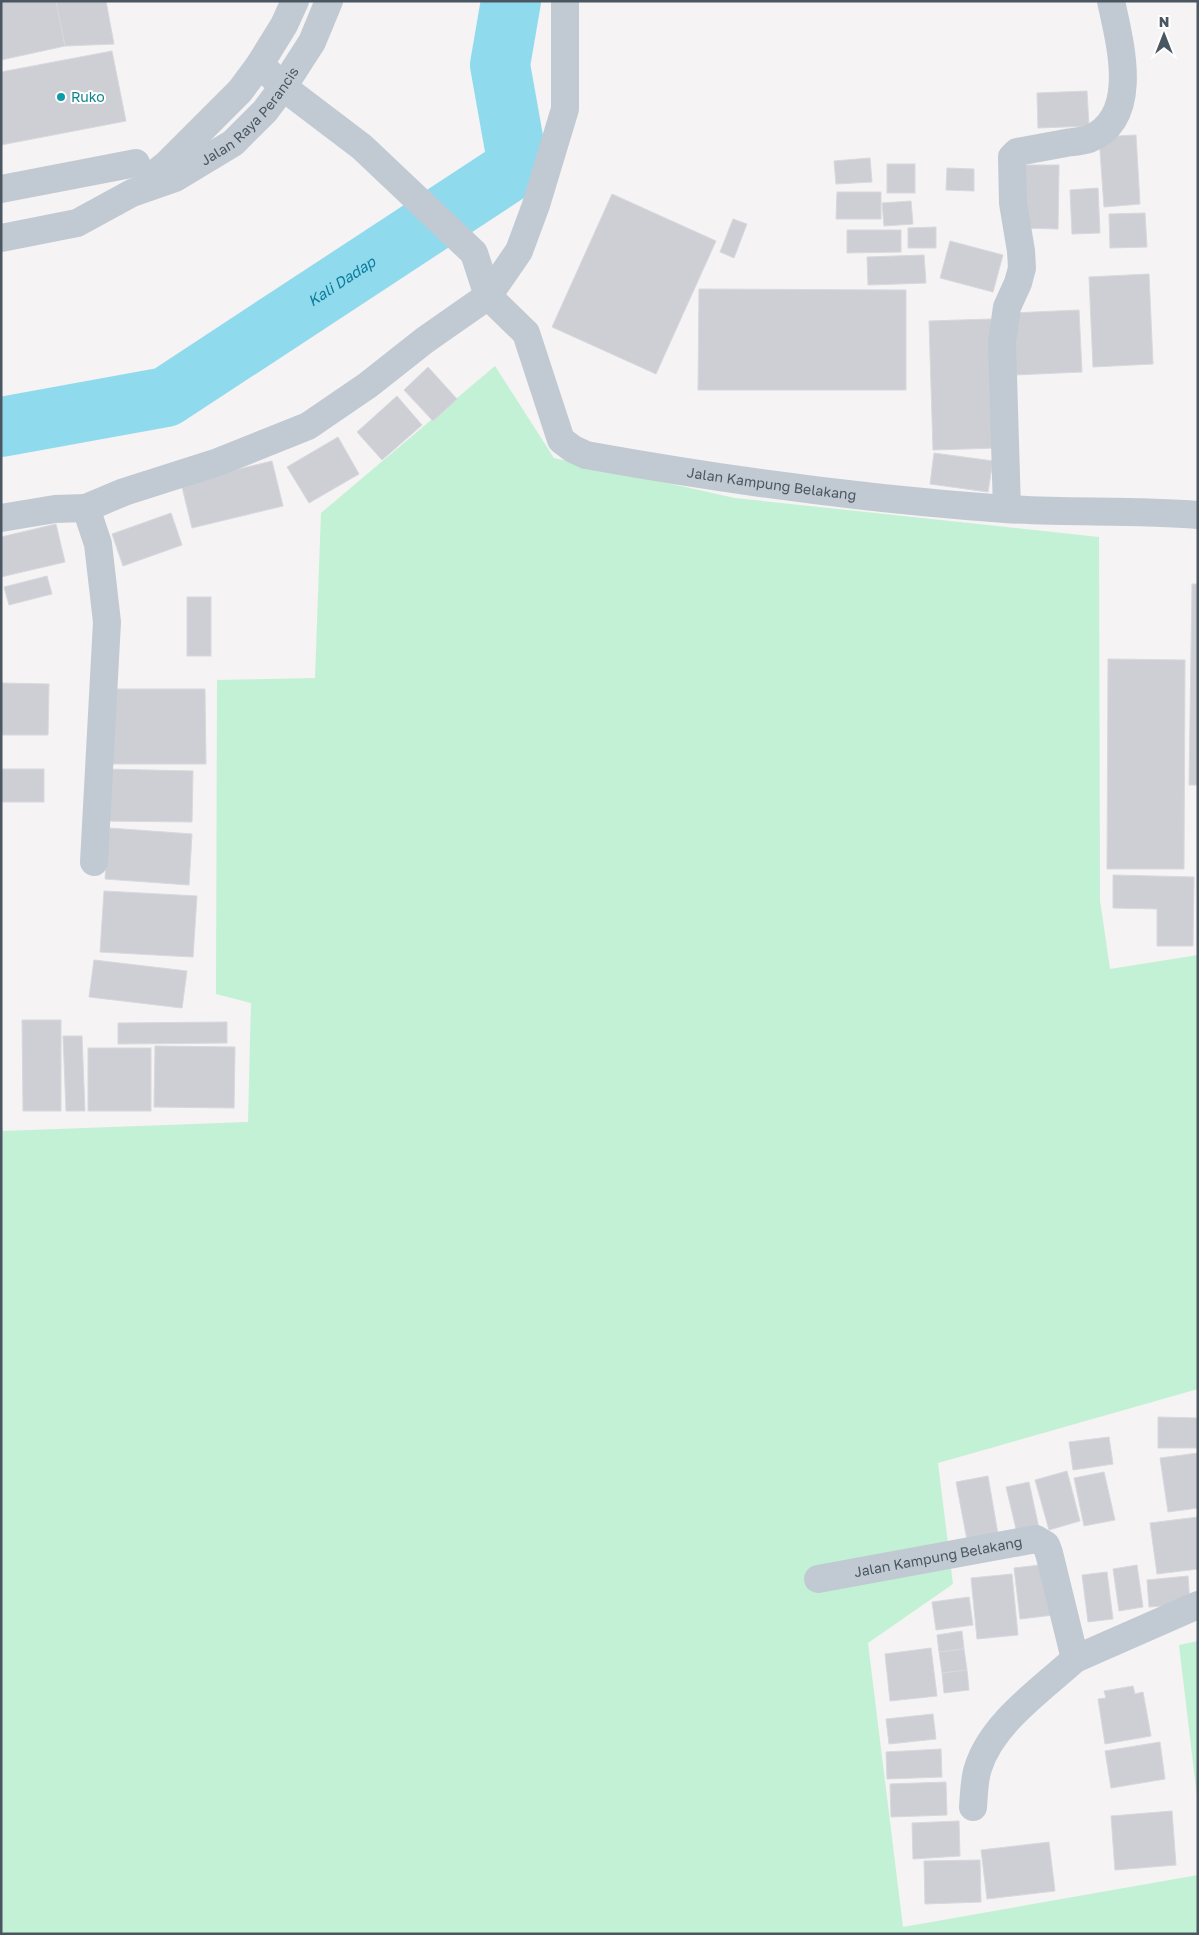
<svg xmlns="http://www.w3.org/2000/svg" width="1199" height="1935" viewBox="0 0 1199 1935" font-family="'Golos Text',sans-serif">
<rect width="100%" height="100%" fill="#f5f3f3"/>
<g fill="#c3f1d5">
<path d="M 495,366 L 554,458 L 735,498 L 1099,537 L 1100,900 L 1110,969 L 1198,955 L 1198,1389 L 938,1463 L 953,1584 L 868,1643 L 903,1927 L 1198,1875 L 1198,1934 L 1,1934 L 1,1115 L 3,1131 L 248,1122 L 251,1003 L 216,994 L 217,680 L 315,678 L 321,513 Z"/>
<path d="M 1198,1641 L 1198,1805 L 1179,1645 Z"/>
</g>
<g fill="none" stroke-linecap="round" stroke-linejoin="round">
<path stroke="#90daee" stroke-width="60" id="s1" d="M 1,427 L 166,397 L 518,166 L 500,65 L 511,1"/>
</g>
<g fill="#cdcfd5" stroke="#d7d9de">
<path d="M 1,1 L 56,1 L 65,46 L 1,60 Z"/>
<path d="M 56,1 L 106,1 L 114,44 L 65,46 Z"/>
<path d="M 112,51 L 126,121 L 1,145 L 1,72 Z"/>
<path d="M 1087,91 L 1089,126 L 1038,128 L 1037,93 Z"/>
<path d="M 1136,135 L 1140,204 L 1104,207 L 1099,137 Z"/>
<path d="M 870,158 L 872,182 L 836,184 L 834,161 Z"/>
<rect x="887" y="164" width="28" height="29"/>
<path d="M 1022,165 L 1059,165 L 1058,229 L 1021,228 Z"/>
<path d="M 947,168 L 974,169 L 974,191 L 946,190 Z"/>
<path d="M 1098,188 L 1100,233 L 1072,234 L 1070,190 Z"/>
<path d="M 837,192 L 881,192 L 881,219 L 836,219 Z"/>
<path d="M 612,194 L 716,241 L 656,374 L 552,327 Z"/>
<path d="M 911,201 L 913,224 L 884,226 L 882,203 Z"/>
<path d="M 1145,213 L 1147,247 L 1110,248 L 1109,214 Z"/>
<path d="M 733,219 L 747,224 L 734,258 L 720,252 Z"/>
<path d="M 936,227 L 936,248 L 908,248 L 908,228 Z"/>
<path d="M 847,230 L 901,230 L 901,252 L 847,253 Z"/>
<path d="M 950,241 L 1003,255 L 993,292 L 940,278 Z"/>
<path d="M 924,255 L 926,283 L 868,285 L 867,257 Z"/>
<path d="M 1149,274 L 1153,364 L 1093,367 L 1089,277 Z"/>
<path d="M 699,289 L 906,290 L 906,390 L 698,390 Z"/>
<path d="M 1079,310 L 1082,372 L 1015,375 L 1012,313 Z"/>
<path d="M 991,319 L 996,448 L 933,450 L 929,321 Z"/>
<path d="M 428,367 L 457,399 L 433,421 L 404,390 Z"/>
<path d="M 397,396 L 422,425 L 382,460 L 357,432 Z"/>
<path d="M 338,437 L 359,474 L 309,503 L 287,467 Z"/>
<path d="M 934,453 L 993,461 L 988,492 L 930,484 Z"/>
<path d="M 272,461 L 283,506 L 192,528 L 181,483 Z"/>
<path d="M 171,513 L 182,545 L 123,566 L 112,534 Z"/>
<path d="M 56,524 L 65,562 L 1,577 L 1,537 Z"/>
<path d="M 47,576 L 52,594 L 9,605 L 4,587 Z"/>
<path d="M 1192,584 L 1198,584 L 1198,785 L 1189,785 Z"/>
<rect x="187" y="597" width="24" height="59"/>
<path d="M 1108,659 L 1185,660 L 1184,869 L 1107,869 Z"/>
<path d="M 1,683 L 49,684 L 48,735 L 1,735 Z"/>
<path d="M 111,689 L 205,689 L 206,764 L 111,764 Z"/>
<rect x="1" y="769" width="43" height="33"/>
<path d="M 104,769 L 193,771 L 192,822 L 103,821 Z"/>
<path d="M 109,828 L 192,834 L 189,885 L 105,879 Z"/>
<path d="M 1113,875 L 1194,877 L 1193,946 L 1157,946 L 1157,909 L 1113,908 Z"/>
<path d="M 104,891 L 197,896 L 193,957 L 100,952 Z"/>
<path d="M 94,960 L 187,971 L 182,1008 L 89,997 Z"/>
<path d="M 22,1020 L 61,1020 L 61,1111 L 23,1111 Z"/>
<path d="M 227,1022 L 227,1043 L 118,1044 L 118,1023 Z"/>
<path d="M 63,1036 L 82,1036 L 85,1111 L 66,1111 Z"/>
<path d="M 155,1046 L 235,1047 L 234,1108 L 154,1107 Z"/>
<rect x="88" y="1048" width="63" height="63"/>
<path d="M 1158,1417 L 1198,1418 L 1198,1448 L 1158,1448 Z"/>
<path d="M 1109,1437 L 1113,1464 L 1073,1470 L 1069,1442 Z"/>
<path d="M 1198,1453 L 1198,1508 L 1168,1512 L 1160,1458 Z"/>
<path d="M 1067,1471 L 1080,1521 L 1049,1530 L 1035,1480 Z"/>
<path d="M 1104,1472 L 1115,1520 L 1084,1526 L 1074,1478 Z"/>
<path d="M 988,1476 L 998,1534 L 967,1540 L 956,1482 Z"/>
<path d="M 1029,1482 L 1039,1528 L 1017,1533 L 1006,1487 Z"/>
<path d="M 1198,1517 L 1198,1569 L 1157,1574 L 1150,1523 Z"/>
<path d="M 1048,1564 L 1054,1615 L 1020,1619 L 1014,1568 Z"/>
<path d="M 1137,1565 L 1143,1607 L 1119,1611 L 1113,1569 Z"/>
<path d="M 1107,1572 L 1113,1619 L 1088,1622 L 1082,1575 Z"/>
<path d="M 1012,1574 L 1018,1635 L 977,1639 L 971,1578 Z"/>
<path d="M 1188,1576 L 1190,1604 L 1149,1607 L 1147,1580 Z"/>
<path d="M 969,1597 L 973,1625 L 936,1630 L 932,1602 Z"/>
<path d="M 962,1631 L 964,1649 L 939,1652 L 937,1635 Z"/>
<path d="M 931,1648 L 937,1696 L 890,1701 L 885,1654 Z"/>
<path d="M 964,1649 L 967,1670 L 942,1673 L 939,1652 Z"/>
<path d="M 967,1670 L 969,1690 L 944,1693 L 942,1673 Z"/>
<path d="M 1133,1686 L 1135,1694 L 1143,1692 L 1151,1736 L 1105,1744 L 1098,1699 L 1106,1698 L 1104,1691 Z"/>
<path d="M 933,1714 L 936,1739 L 889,1744 L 886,1719 Z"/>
<path d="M 1160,1742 L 1165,1779 L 1111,1788 L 1105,1751 Z"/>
<path d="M 941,1749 L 942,1777 L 887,1779 L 886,1752 Z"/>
<path d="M 946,1782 L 947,1815 L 891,1817 L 890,1784 Z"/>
<path d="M 1172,1811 L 1176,1865 L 1115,1870 L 1111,1816 Z"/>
<path d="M 959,1821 L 960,1856 L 913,1859 L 912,1823 Z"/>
<path d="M 1049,1842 L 1055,1891 L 987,1899 L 981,1850 Z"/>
<path d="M 980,1860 L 981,1902 L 925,1904 L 924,1861 Z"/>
</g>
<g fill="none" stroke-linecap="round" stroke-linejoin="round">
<g stroke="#c1cad2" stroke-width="28">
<path id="s2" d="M 260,64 L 283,87 L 362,147 L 474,253 L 488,296 L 526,333 L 561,440 L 573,449 L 586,455 C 724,480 865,499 1005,509 C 1069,513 1134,510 1198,515"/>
<path d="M 148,179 L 167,164 L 240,91 L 260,64 L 284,25 L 295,1"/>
<path d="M 1,189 L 136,163"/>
<path id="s3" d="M 1,238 L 77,223 L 132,193 L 175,178 L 233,143 L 265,111 L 283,87 L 312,42 L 329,1"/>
<path d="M 1007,509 L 1002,342 L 1007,307 L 1018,283 L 1022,268 L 1021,251 L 1013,203 L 1012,157 L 1017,152 C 1033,149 1050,146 1066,143 C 1073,142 1082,141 1089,139 C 1141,118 1120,43 1111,1"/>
<path d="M 1,518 L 55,509 L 86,508"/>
<path d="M 94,862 L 107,622 L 98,544 L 86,508 L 124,492 L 218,462 L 308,426 L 368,385 L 425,340 L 488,296 L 519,251 L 536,205 L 565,109 L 565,1"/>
<path id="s4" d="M 818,1579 L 1036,1539 L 1046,1545 L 1049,1553 L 1075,1659 L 1198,1605"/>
<path d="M 973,1807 C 974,1795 974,1780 978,1768 C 992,1723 1041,1690 1075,1659"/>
</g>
</g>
<circle fill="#0f9aa8" stroke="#fff" stroke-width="2" cx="61" cy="97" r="5"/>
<g text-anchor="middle" stroke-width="4" stroke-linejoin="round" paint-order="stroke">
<g font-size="14" fill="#0d838f" stroke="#fff" text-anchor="start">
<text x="71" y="102">Ruko</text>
</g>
<g font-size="14" fill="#4a5661" stroke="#fff">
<text dy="5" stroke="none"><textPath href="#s3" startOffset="284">Jalan Raya Perancis</textPath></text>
<text dy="5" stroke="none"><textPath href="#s2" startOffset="714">Jalan Kampung Belakang</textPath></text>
<text dy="5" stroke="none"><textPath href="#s4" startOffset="122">Jalan Kampung Belakang</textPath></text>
</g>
<g font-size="15" font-style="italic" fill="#0c7c9b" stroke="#fff">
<text dy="5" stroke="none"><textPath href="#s1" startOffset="378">Kali Dadap</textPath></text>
</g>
</g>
<rect width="1199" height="1935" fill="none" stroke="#4a5661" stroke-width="5"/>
<g transform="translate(1164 35)" stroke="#ffffff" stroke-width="4" paint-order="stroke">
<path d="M0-4L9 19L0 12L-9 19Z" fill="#4a5661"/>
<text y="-8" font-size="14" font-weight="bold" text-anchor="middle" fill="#4a5661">N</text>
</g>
</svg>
